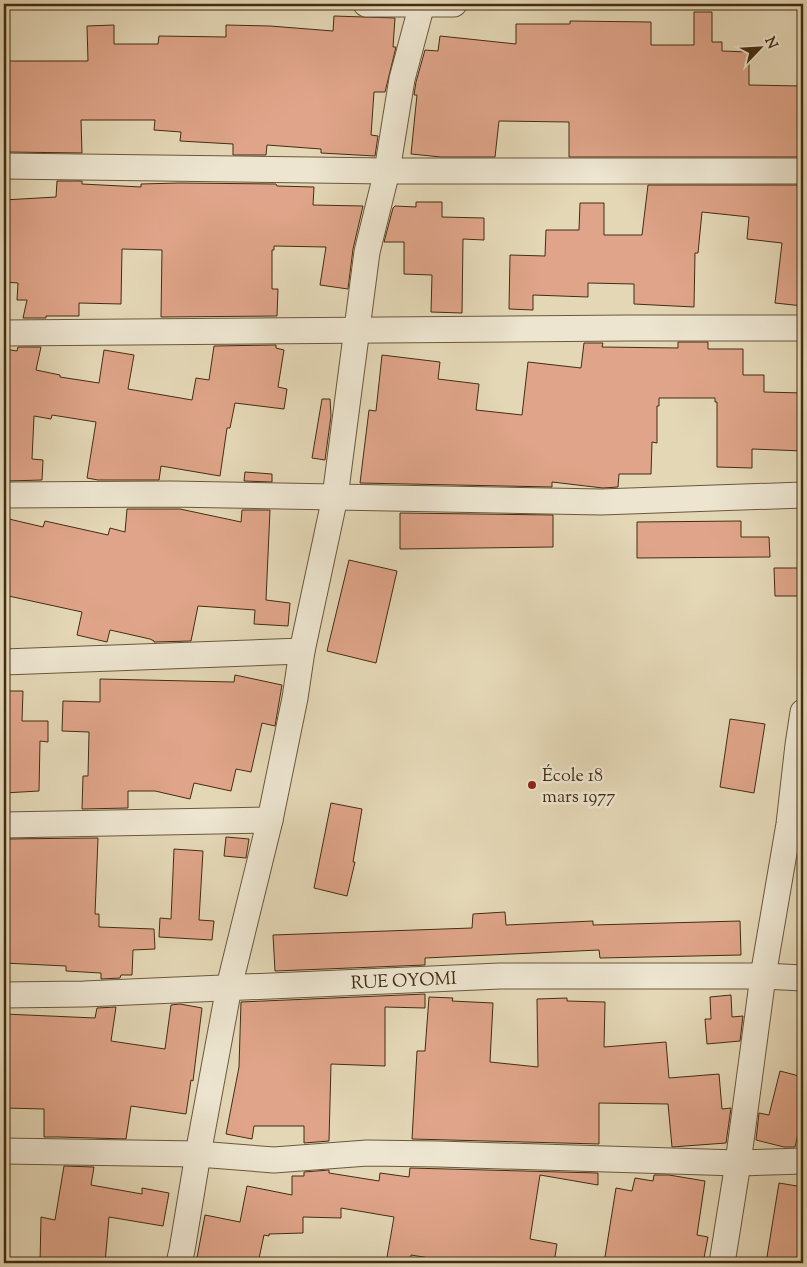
<svg xmlns="http://www.w3.org/2000/svg" width="807" height="1267" viewBox="0 0 807 1267" font-family="'Sorts Mill Goudy',serif">
<rect width="100%" height="100%" fill="#e4d7b6"/>
<filter id="stains"><feTurbulence type="fractalNoise" baseFrequency=".004" numOctaves="4"/><feColorMatrix values="0 0 0 0 .2 0 0 0 0 .09 0 0 0 0 .02 0 0 0 .5 -.17"/></filter>
<radialGradient id="worn" r=".72"><stop offset=".6" stop-color="#630" stop-opacity="0"/><stop offset="1" stop-color="#630" stop-opacity=".3"/></radialGradient>
<g fill="#dfa489" stroke="#432d11">
<path d="M 694,12 L 712,12 L 712,42 L 722,42 L 722,51 L 749,52 L 749,85 L 801,86 L 801,157 L 569,157 L 569,122 L 499,121 L 495,157 L 441,157 L 411,154 L 417,95 L 414,95 L 416,82 L 425,50 L 438,51 L 440,36 L 516,44 L 516,24 L 570,24 L 570,21 L 651,22 L 651,45 L 694,45 Z"/>
<path d="M 334,16 L 395,18 L 393,47 L 396,47 L 385,92 L 374,92 L 371,135 L 378,136 L 375,156 L 321,153 L 321,149 L 267,145 L 266,155 L 233,155 L 233,144 L 180,141 L 181,132 L 154,130 L 155,120 L 81,120 L 82,153 L 8,152 L 7,86 L 4,86 L 4,61 L 88,61 L 87,26 L 114,25 L 114,44 L 158,44 L 159,36 L 226,37 L 226,25 L 270,26 L 333,31 Z"/>
<path d="M 57,181 L 82,181 L 82,184 L 141,187 L 141,184 L 179,183 L 276,184 L 277,186 L 314,187 L 313,205 L 363,206 L 353,249 L 348,289 L 320,285 L 326,247 L 274,246 L 274,250 L 272,250 L 272,289 L 278,289 L 277,316 L 161,317 L 162,250 L 122,249 L 121,304 L 79,303 L 79,316 L 46,316 L 46,318 L 23,318 L 27,300 L 17,300 L 18,283 L 4,282 L 4,200 L 56,197 Z"/>
<path d="M 648,185 L 803,185 L 803,306 L 775,303 L 782,243 L 747,239 L 749,217 L 702,212 L 698,253 L 695,253 L 694,307 L 634,304 L 634,284 L 588,283 L 588,297 L 533,295 L 533,310 L 509,309 L 510,255 L 545,256 L 546,230 L 579,230 L 580,203 L 604,203 L 604,235 L 642,235 Z"/>
<path d="M 416,202 L 442,202 L 442,217 L 484,218 L 484,240 L 463,239 L 462,313 L 431,312 L 432,275 L 404,274 L 404,242 L 384,242 L 393,208 L 395,206 L 416,207 Z"/>
<path d="M 678,342 L 708,342 L 708,349 L 743,349 L 743,375 L 764,375 L 764,392 L 803,393 L 803,451 L 752,449 L 752,468 L 717,467 L 717,402 L 715,402 L 715,398 L 659,398 L 659,406 L 657,406 L 657,443 L 652,442 L 651,474 L 619,474 L 618,487 L 603,488 L 552,482 L 552,487 L 360,483 L 369,410 L 376,411 L 382,355 L 440,362 L 438,379 L 479,384 L 476,410 L 522,415 L 528,362 L 581,368 L 584,343 L 603,343 L 602,347 L 678,348 Z"/>
<path d="M 276,345 L 276,348 L 284,350 L 278,387 L 287,389 L 284,409 L 235,403 L 230,428 L 227,428 L 220,476 L 161,466 L 159,480 L 98,480 L 87,478 L 96,422 L 52,415 L 51,419 L 34,416 L 32,459 L 43,460 L 42,480 L 7,481 L 9,449 L 4,449 L 4,349 L 17,351 L 18,347 L 41,347 L 36,370 L 60,375 L 60,377 L 99,383 L 104,350 L 134,355 L 128,389 L 192,400 L 196,378 L 209,380 L 214,346 Z"/>
<path d="M 322,399 L 330,399 L 331,416 L 325,460 L 312,458 Z"/>
<path d="M 245,472 L 272,474 L 272,482 L 244,481 Z"/>
<path d="M 127,509 L 180,509 L 241,522 L 242,510 L 270,510 L 266,600 L 290,603 L 288,626 L 254,624 L 255,610 L 198,606 L 191,641 L 154,642 L 154,641 L 150,639 L 110,630 L 107,642 L 77,635 L 82,612 L 4,595 L 4,543 L 9,519 L 43,527 L 45,521 L 108,535 L 110,528 L 125,532 Z"/>
<path d="M 400,513 L 553,515 L 553,547 L 400,549 Z"/>
<path d="M 741,521 L 741,537 L 769,537 L 770,557 L 637,558 L 637,522 Z"/>
<path d="M 349,560 L 397,571 L 376,663 L 327,651 Z"/>
<path d="M 774,568 L 803,568 L 803,596 L 775,596 Z"/>
<path d="M 235,675 L 282,685 L 275,726 L 262,723 L 251,772 L 236,769 L 231,791 L 194,783 L 190,799 L 155,791 L 128,791 L 128,808 L 82,809 L 83,776 L 88,776 L 89,732 L 62,731 L 63,701 L 100,702 L 100,679 L 234,682 Z"/>
<path d="M 4,691 L 23,691 L 22,721 L 48,721 L 48,742 L 40,741 L 39,791 L 4,793 Z"/>
<path d="M 730,719 L 765,724 L 754,793 L 720,787 Z"/>
<path d="M 331,803 L 362,809 L 353,862 L 355,862 L 347,896 L 314,888 Z"/>
<path d="M 226,837 L 249,839 L 246,858 L 224,856 Z"/>
<path d="M 98,838 L 95,914 L 99,914 L 99,927 L 154,929 L 155,949 L 133,950 L 132,975 L 121,975 L 120,978 L 101,979 L 101,973 L 66,971 L 66,966 L 4,963 L 4,839 Z"/>
<path d="M 174,849 L 203,851 L 199,920 L 214,921 L 212,940 L 159,937 L 160,918 L 171,919 Z"/>
<path d="M 505,912 L 506,925 L 593,921 L 593,925 L 740,921 L 741,955 L 600,958 L 599,950 L 425,958 L 425,965 L 275,971 L 273,935 L 472,928 L 473,914 Z"/>
<path d="M 425,994 L 425,1008 L 385,1007 L 385,1066 L 331,1064 L 329,1141 L 304,1143 L 304,1126 L 254,1126 L 252,1139 L 226,1134 L 239,1067 L 241,1002 Z"/>
<path d="M 731,995 L 732,1017 L 743,1016 L 740,1041 L 707,1044 L 705,1019 L 711,1019 L 710,997 Z"/>
<path d="M 429,997 L 453,998 L 452,1001 L 493,1003 L 490,1062 L 538,1067 L 537,999 L 567,998 L 567,1001 L 605,1002 L 604,1047 L 666,1042 L 669,1078 L 719,1074 L 722,1109 L 731,1108 L 726,1143 L 672,1147 L 668,1104 L 599,1103 L 599,1144 L 412,1139 L 417,1051 L 425,1051 Z"/>
<path d="M 180,1004 L 202,1008 L 193,1081 L 191,1080 L 186,1114 L 131,1106 L 126,1139 L 59,1137 L 44,1137 L 44,1109 L 4,1108 L 4,1014 L 95,1018 L 97,1008 L 116,1007 L 111,1041 L 165,1049 L 171,1005 Z"/>
<path d="M 780,1071 L 803,1077 L 803,1113 L 795,1147 L 784,1147 L 756,1140 L 759,1113 L 769,1115 Z"/>
<path d="M 64,1166 L 94,1167 L 91,1185 L 142,1194 L 142,1188 L 169,1193 L 163,1226 L 109,1217 L 105,1263 L 40,1263 L 41,1217 L 55,1220 Z"/>
<path d="M 410,1168 L 598,1173 L 598,1185 L 540,1175 L 530,1239 L 557,1244 L 554,1263 L 460,1263 L 411,1255 L 410,1263 L 386,1263 L 394,1217 L 341,1208 L 341,1218 L 303,1217 L 303,1233 L 269,1234 L 269,1236 L 264,1235 L 258,1263 L 196,1263 L 205,1215 L 240,1222 L 247,1186 L 292,1195 L 292,1176 L 304,1176 L 304,1172 L 329,1170 L 329,1173 L 379,1181 L 380,1173 L 409,1177 Z"/>
<path d="M 654,1175 L 669,1175 L 705,1181 L 697,1235 L 708,1237 L 703,1263 L 604,1263 L 616,1188 L 632,1191 L 635,1178 L 653,1181 Z"/>
<path d="M 779,1183 L 803,1187 L 803,1263 L 766,1263 Z"/>
</g>
<g fill="none" stroke-linecap="round" stroke-linejoin="round">
<defs>
<g id="minor">
<path d="M 366,4 L 454,4"/>
<path d="M 4,166 L 387,171 L 803,171"/>
<path d="M 4,333 L 628,328 L 803,328"/>
<path d="M 4,495 L 171,494 L 601,502 L 803,495"/>
<path d="M 4,662 L 302,651"/>
<path d="M 4,825 L 270,820"/>
<path id="s1" d="M 4,995 L 84,994 L 500,976 L 763,976 L 803,978"/>
<path d="M 4,1151 L 198,1154 L 274,1160 L 367,1153 L 439,1154 L 738,1163 L 803,1161"/>
<path d="M 179,1263 L 182,1250 L 198,1154 L 229,987 L 270,820 L 295,698 L 302,651 L 335,497 L 367,252 L 387,171 L 402,79 L 422,4"/>
<path d="M 722,1263 L 738,1163 L 763,976 L 789,824 L 798,745 L 803,712"/>
</g>
</defs>
<use href="#minor" stroke="#6b583a" stroke-width="27"/>
<use href="#minor" stroke="#ede5d0" stroke-width="25"/>
</g>
<circle fill="#8f2418" stroke="#ede5d0" stroke-width="2" cx="532" cy="785" r="5"/>
<g text-anchor="middle" stroke-width="5" stroke-linejoin="round" paint-order="stroke">
<g font-size="18" fill="#432d11" stroke="#ede5d0" text-anchor="start">
<text x="542" y="781">École 18<tspan x="542" dy="21">mars 1977</tspan></text>
</g>
<g font-size="18" fill="#432d11" stroke="#ede5d0">
<text dy="6" stroke="none"><textPath href="#s1" startOffset="400">RUE OYOMI</textPath></text>
</g>
</g>
<rect width="807" height="1267" fill="none" stroke="#e4d7b6" stroke-width="20"/>
<rect x="5" y="5" width="797" height="1257" fill="none" stroke="#432d11" stroke-width="2.5"/>
<rect x="10" y="10" width="787" height="1247" fill="none" stroke="#432d11"/>
<g transform="translate(760 48) rotate(65)" stroke="#ede5d0" stroke-width="4" paint-order="stroke">
<path d="M0-4L9 19L0 12L-9 19Z" fill="#432d11"/>
<text y="-8" font-size="14" font-weight="bold" text-anchor="middle" fill="#432d11">N</text>
</g>
<rect width="100%" height="100%" filter="url(#stains)"/>
<rect width="100%" height="100%" fill="url(#worn)"/>
</svg>
